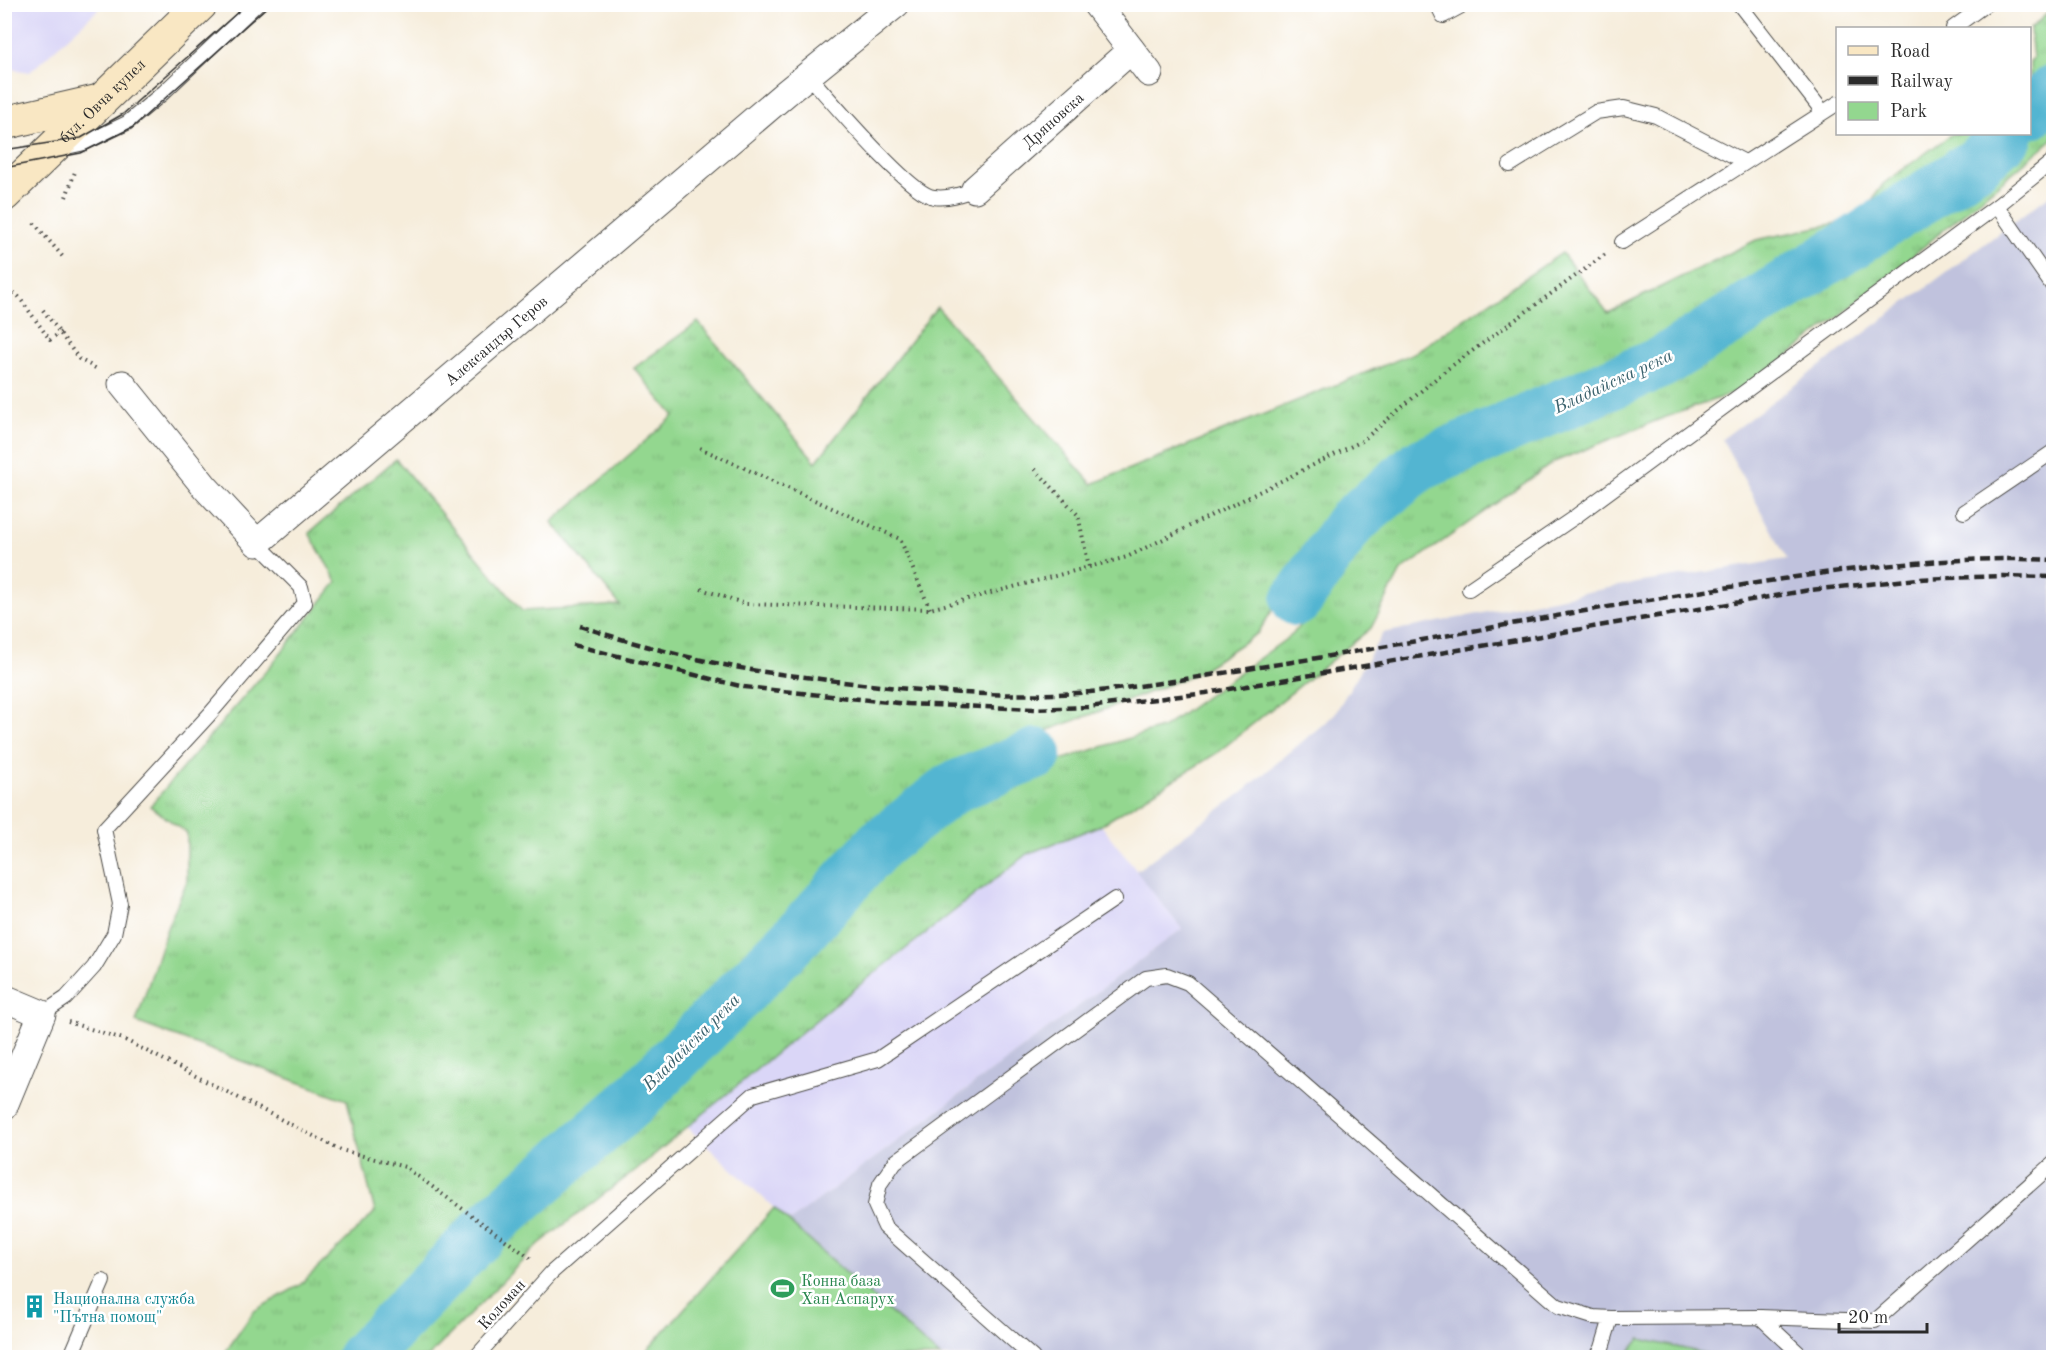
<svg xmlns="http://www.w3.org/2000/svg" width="2058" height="1362" viewBox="0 0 2058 1362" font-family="'Old Standard TT',serif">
<defs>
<pattern id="grass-tufts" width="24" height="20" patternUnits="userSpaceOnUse" patternTransform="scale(1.5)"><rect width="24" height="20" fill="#93d78f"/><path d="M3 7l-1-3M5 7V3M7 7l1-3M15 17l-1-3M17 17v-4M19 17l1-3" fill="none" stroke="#7fb97c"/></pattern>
</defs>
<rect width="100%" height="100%" fill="#fff"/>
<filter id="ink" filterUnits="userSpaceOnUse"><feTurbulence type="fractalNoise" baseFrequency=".0167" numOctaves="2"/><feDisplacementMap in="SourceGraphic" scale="12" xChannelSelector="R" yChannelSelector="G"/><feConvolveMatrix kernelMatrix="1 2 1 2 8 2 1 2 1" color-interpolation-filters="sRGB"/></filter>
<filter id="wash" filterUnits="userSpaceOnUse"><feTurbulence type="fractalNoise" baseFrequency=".008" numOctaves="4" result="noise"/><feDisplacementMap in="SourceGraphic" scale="24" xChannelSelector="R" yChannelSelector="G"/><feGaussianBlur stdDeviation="1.35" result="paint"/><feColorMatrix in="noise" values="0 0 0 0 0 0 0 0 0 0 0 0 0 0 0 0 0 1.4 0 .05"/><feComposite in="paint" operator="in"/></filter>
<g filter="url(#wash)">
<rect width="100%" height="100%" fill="#f6eddb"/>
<g fill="#dad6f7">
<path d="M 4,5 L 5,4 L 103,5 L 30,72 L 5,68 Z"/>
<path d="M 1101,825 L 1182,929 L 789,1222 L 687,1127 L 834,1005 L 1027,854 Z"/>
</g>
<path fill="#c0c2dd" d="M 2053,193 L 2053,1357 L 1721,1358 L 1640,1339 L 1625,1358 L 940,1357 L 789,1222 L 1182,929 L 1136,871 L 1240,794 L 1334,715 L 1383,633 L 1618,586 L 1787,559 L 1722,439 Z"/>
<g fill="url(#grass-tufts)" stroke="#5f815d" stroke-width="1.5">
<path d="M 2053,8 L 2053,74 L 2030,95 L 2030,62 L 2033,58 L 2030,29 Z"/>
<path d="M 2053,117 L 2053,139 L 1851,307 L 1747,388 L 1658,420 L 1554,462 L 1401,571 L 1371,628 L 1217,753 L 1101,825 L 1027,854 L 834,1005 L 637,1169 L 539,1244 L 428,1357 L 388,1358 L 524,1221 L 646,1112 L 748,1010 L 833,922 L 899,845 L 961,797 L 1061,760 L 1164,727 L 1293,634 L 1373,525 L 1424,484 L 1696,361 L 1782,309 L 1951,196 L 2034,134 Z"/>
<path d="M 1952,134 L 1983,134 L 1940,169 L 1634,362 L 1489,416 L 1384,473 L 1328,522 L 1258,633 L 1197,673 L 1125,702 L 1013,743 L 934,780 L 859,843 L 677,1039 L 475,1220 L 337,1357 L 222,1357 L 254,1311 L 300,1285 L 375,1212 L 347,1100 L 136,1022 L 167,928 L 187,881 L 187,833 L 150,806 L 272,664 L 337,582 L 309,533 L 396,459 L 522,611 L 620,605 L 552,522 L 674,416 L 634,368 L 698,322 L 816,462 L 937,307 L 1092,484 L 1414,353 L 1562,253 L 1608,313 L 1756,240 L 1860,218 L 1883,184 Z"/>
</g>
<g fill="#93d78f" stroke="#5f815d" stroke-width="1.5">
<path d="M 774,1208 L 789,1222 L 940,1357 L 641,1357 Z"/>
<path d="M 1640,1339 L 1721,1357 L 1625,1357 Z"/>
</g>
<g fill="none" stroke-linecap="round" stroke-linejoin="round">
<g stroke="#52b5d1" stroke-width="52">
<path d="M 2030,113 L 2054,90"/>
<path d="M 1297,600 L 1351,522 L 1418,466 L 1662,362 L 1856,241 L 1977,163 L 2008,134"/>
<path d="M 362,1358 L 488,1227 L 634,1100 L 801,932 L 880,844 L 954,787 L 1036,754"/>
</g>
</g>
</g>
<g filter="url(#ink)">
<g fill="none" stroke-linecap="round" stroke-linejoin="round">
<defs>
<g id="lane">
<path d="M 1437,4 L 1443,16 L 1465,4"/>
<path d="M 1739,4 L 1823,112"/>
<path d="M 1953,28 L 1986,4"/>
<path d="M 808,75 C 828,97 910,195 934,197 C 948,199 962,194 975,189"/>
<path d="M 62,148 L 85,143 L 127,123 L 164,92 L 257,4"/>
<path d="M 1510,165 L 1596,112 L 1624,108 L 1656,116 L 1745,162"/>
<path d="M 1997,206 L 2054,288"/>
<path d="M 1622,242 L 1838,103"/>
<path d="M 1964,512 L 2054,451"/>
<path d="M 1469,589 L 1572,519 L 1997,206 L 2054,160"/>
<path d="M 42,1014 L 66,998 L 94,967 L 114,934 L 120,904 L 104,829 L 209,715 L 305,603 L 301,587 L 257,543"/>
<path d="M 1760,1317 L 1804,1358"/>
<path d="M 1611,1318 L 1760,1317 L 1875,1321 L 2054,1163"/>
<path d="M 70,1358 L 103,1281"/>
<path d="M 475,1358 L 551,1273 L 753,1095 L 878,1059 L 1115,899"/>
<path d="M 1033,1358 L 885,1227 L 875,1205 L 880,1184 L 895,1162 L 1146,978 L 1167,975 L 1188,983 L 1558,1306 L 1593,1317 L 1611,1318 L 1602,1348 L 1596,1358"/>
</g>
<g id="street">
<path d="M 1096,4 L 1149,73"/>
<path id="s1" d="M 975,189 L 1131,50"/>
<path id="s2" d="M 122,384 L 205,487 L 257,543 L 786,93 L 896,4"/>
<path d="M 4,998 L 42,1014 L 4,1106"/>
</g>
<g id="secondary">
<path d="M 4,123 L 99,101"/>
<path id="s3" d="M 4,195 L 201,4"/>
</g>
</defs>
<use href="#lane" stroke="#494845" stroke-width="16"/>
<use href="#street" stroke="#494845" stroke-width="29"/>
<use href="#secondary" stroke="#494845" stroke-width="35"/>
<g stroke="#494845" stroke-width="4" stroke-dasharray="1.5 4.5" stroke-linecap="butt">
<path d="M 66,197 L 75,172"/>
<path d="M 34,223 L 63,257"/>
<path d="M 4,285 L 19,297 L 50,340 L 61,332"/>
<path d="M 43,310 L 79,359 L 99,370"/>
<path d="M 700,448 L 900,539 L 930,609"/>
<path d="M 1035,469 L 1078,515 L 1089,567"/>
<path d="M 701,589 L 746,604 L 930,609 L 1127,557 L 1362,441 L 1446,370 L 1607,253"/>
<path d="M 68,1022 L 123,1039 L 341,1150 L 405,1167 L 533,1260"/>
</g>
<use href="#lane" stroke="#fff" stroke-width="14"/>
<use href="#street" stroke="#fff" stroke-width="27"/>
<use href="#secondary" stroke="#f9e7c3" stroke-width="33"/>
<g stroke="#2b2b2b" stroke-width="1.5">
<path d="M 4,150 L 81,138 L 123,114 L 247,4"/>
<path d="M 4,168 L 81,153 L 133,127 L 270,4"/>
</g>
<g stroke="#2b2b2b" stroke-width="4.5" stroke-dasharray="9 4.5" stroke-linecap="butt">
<path d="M 580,626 C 634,644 690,659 746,669 C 773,674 801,676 828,680 C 914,691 1003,699 1090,692 C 1147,686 1204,676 1260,667 C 1399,646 1536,618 1674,596 C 1800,576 1925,554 2054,560"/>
<path d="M 573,645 L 744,687 L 907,704 L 1035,709 L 1088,707 L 1206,693 L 1810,590 L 1918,579 L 2003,576 L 2054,577"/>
</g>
</g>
</g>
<defs>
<symbol id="stadium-bare" viewBox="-9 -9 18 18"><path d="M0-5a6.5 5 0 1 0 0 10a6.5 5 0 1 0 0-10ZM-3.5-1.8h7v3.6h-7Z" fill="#2e9e5b" stroke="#fff" stroke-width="2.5" paint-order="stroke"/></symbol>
<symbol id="building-bare" viewBox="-9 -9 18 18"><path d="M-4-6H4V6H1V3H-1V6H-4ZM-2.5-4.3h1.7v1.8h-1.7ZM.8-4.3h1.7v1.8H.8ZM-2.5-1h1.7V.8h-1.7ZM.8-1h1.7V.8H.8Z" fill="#0f9aa8" stroke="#fff" stroke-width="2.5" paint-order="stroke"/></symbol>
</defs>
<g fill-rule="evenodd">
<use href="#stadium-bare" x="766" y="1272" width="33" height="33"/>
<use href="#building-bare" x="18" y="1290" width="33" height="33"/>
</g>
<g text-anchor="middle" stroke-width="5" stroke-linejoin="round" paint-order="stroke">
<g font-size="16" fill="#2b2b2b" stroke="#fff">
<text dy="6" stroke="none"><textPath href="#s3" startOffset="136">бул. Овча купел</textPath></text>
<text dy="6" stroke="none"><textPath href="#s1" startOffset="104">Дряновска</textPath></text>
<text dy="6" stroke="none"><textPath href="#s2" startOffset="522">Александър Геров</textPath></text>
<text transform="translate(501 1304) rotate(-48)" y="6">Коломан</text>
</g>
<g font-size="16" fill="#27864d" stroke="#fff" text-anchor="start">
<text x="801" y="1286">Конна база<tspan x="801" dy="18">Хан Аспарух</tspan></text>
</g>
<g font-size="16" fill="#0d838f" stroke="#fff" text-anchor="start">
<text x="53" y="1304">Национална служба<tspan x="53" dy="18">"Пътна помощ"</tspan></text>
</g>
<g font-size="18" font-style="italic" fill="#3b626d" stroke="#fff">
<text transform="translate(1613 381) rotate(-25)" y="6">Владайска река</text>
<text transform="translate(691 1042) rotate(-45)" y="6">Владайска река</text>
</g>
</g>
<rect width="2058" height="1362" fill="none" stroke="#fff" stroke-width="24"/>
<rect x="1836" y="27" width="195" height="108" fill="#ffffff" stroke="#aaaaaa" stroke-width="1.5"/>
<rect x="1848" y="46" width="30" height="9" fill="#f9e7c3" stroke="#aaaaaa" stroke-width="1.5"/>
<text x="1890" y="57" font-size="18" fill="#2b2b2b">Road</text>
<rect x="1848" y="76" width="30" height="9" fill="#2b2b2b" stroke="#aaaaaa" stroke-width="1.5"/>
<text x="1890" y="87" font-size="18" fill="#2b2b2b">Railway</text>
<rect x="1848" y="102" width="30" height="18" fill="#93d78f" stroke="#aaaaaa" stroke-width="1.5"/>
<text x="1890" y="117" font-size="18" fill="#2b2b2b">Park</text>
<path d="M1839 1323v9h88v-9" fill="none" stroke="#2b2b2b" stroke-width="3"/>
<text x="1848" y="1323" font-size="18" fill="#2b2b2b" stroke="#ffffff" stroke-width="4.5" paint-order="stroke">20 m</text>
</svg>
